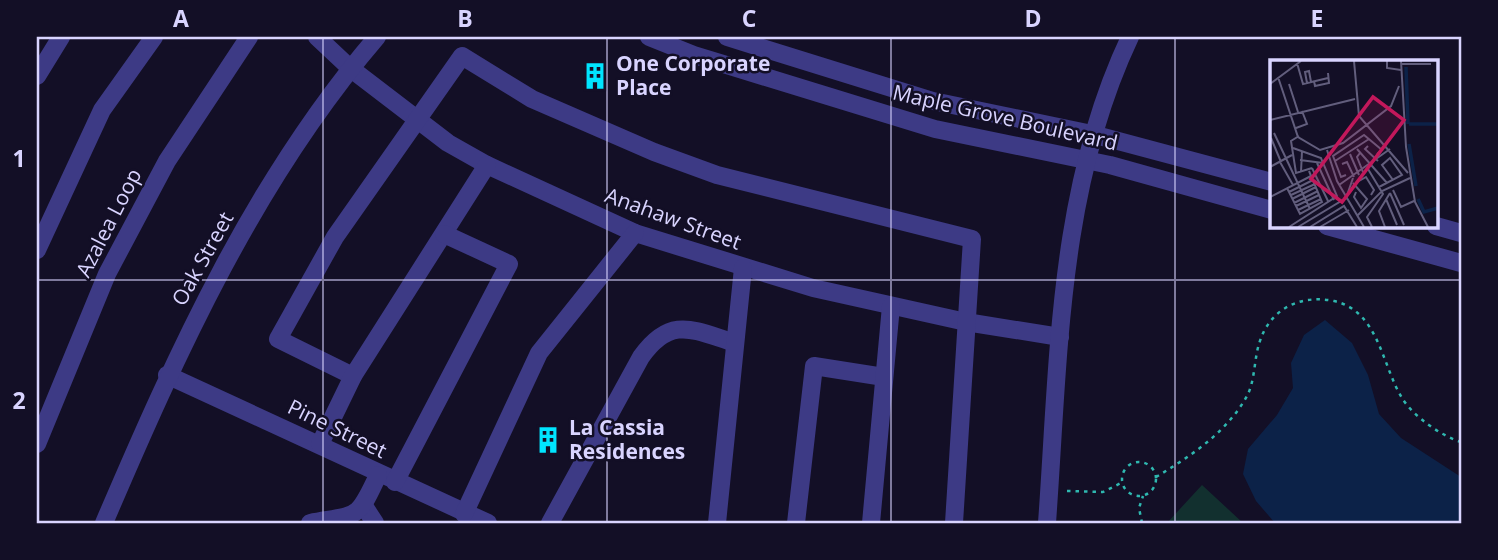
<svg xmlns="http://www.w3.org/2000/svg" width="1498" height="560" viewBox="0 0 1498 560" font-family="'Open Sans',sans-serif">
<rect width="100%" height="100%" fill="#130f26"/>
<path fill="#12302f" d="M 1202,485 L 1243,523 L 1167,523 Z"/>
<path fill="#0c2248" d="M 1325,320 L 1352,343 L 1368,375 L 1379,414 L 1401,438 L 1461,477 L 1461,523 L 1275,523 L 1256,501 L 1243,474 L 1248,449 L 1277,415 L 1293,388 L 1291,363 L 1304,335 Z"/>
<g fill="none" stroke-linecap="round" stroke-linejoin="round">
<g stroke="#2fb8b0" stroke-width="2.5" stroke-dasharray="3.5 5" stroke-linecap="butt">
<circle cx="1139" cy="479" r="17"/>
<path d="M 1156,477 C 1191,456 1227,432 1247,396 C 1255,381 1254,360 1259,344 C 1269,309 1300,294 1334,301 C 1379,311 1382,366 1402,398 C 1413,416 1441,436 1461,442"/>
<path d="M 1067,491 L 1103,492 L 1123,482"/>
<path d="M 1142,523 L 1139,508 L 1143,496"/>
</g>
<g stroke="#3d3a85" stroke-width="18">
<path d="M 317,37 L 350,68 L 448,143 L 487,165 L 635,233 L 813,288 L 966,322 L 1060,337"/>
<path d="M 649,37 L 694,55 L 935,129 L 1110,165 L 1272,210"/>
<path d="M 727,37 L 933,101 L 1092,134 L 1272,182"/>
<path d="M 37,76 L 61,37"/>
<path d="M 1327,226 L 1461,263"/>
<path d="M 1436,226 L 1461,233"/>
<path d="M 37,250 L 102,110 L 154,37"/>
<path d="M 167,375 L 488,523"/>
<path d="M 353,376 L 278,339 L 335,237 L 462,56 L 532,99 L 654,152 L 717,175 L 972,239 L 954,523"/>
<path d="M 37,444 L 107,274 L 167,161 L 249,37"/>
<path d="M 320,444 L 353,376 L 487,165"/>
<path d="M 395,482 L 509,264 L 444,234"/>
<path d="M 364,506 L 375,523"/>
<path d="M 464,514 L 539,353 L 635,233"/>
<path d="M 104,523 C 177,352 255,179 377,37"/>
<path d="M 310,523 C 358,514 357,521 378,475"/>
<path d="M 550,523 L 641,357 C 671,315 693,330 735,343"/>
<path d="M 717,523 L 743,268"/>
<path d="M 796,523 L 814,366 L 884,377"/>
<path d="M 871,523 L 891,306"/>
<path d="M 1047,523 C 1059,358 1058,189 1130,37"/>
</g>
</g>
<path fill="none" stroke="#d9d4ff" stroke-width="2" stroke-opacity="0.55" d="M 323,37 L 323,523M 607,37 L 607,523M 891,37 L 891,523M 1175,37 L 1175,523M 37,280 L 1461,280"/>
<defs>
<symbol id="building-bare" viewBox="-9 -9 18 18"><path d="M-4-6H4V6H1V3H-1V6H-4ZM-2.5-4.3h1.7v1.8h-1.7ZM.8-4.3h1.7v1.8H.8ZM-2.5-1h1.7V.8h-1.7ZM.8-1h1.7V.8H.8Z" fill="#00e5ff" stroke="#130f26" stroke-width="2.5" paint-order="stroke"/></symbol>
</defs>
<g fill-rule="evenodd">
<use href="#building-bare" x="576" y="57" width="38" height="38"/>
<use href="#building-bare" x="529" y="421" width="38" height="38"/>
</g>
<g text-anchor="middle" stroke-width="5" stroke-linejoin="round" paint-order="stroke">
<g font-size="21" font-weight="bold" fill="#d9d4ff" stroke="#130f26" text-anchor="start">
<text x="616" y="71">One Corporate<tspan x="616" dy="24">Place</tspan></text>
<text x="569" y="435">La Cassia<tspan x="569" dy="24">Residences</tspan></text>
</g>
<g font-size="21" fill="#d9d4ff" stroke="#130f26">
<text transform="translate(1005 118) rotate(13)" y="7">Maple Grove Boulevard</text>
<text transform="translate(673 219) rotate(20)" y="7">Anahaw Street</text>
<text transform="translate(109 223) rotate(-63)" y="7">Azalea Loop</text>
<text transform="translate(203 259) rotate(-61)" y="7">Oak Street</text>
<text transform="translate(337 429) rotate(26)" y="7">Pine Street</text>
</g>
</g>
<g transform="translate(1270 60)">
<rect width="168" height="168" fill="#130f26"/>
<path fill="none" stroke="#0c2248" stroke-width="3.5" d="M 136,7 L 138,64M 139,64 L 168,64M 139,84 L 146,126M 148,139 L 154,152 L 168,148"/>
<path fill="none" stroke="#625e7d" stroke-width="2" d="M 84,1 L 89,56 L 138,113M 117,1 L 117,8 L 131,10M 131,1 L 136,87 L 145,142 L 158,167M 27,3 L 33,24 L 58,18M 132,4 L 161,4M 8,17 L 28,77 L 50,90 L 73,83 L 121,46 L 129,26M 44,21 L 45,26 L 59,23 L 58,13M 37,23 L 35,12 L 39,11 L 41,22M 0,24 L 31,1M 19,24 L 28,52M 0,60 L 85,39M 26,68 L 37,64 L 32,51M 4,73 L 40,149M 29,76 L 21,81 L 26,113 L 42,108M 1,78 L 11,102M 98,86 L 95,89 L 108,101M 87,89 L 117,123M 57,90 L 67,121 L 94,167M 90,93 L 87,97 L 93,112M 80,94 L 89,115M 30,100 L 53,103M 65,101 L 99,79M 10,102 L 23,125M 47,103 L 64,140M 72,104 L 77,102 L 84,117M 0,107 L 22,95M 42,108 L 58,141M 98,109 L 113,134 L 97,157 L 102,167M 31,112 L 32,91M 76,115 L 71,117 L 63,96 L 94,75 L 112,90 L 107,94M 89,121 L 96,117 L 104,130 L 101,135M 83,123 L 97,139 L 91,148 L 84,137 L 86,132M 69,125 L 120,89M 109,127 L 132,115 L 120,98 L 112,105 L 123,120M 17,128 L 30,154 L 52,142 L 39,111M 123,130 L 131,147 L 144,141M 19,132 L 43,120M 120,133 L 134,165M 21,135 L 45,124M 0,137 L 41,116M 22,139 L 46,127M 116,139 L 127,165M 24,143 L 48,131M 26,146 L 49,135M 28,150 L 51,139M 87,156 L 112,131 L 140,118M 19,167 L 67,136 L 51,98 L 23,88M 28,167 L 76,138 L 83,118M 40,167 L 74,146 L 87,167M 50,167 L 79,150M 115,167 L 109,151 L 120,133"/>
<path fill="#c2185b" fill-opacity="0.15" stroke="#c2185b" stroke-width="3.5" d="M 103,37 L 134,60 L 72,142 L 41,119 Z"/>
<rect width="168" height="168" fill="none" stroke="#d9d4ff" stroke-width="3.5"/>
</g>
<rect width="1498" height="560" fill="none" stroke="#130f26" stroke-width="77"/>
<rect x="38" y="38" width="1422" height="484" fill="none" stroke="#d9d4ff" stroke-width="2.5"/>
<g font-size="23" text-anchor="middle" font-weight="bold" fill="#d9d4ff">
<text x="181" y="27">A</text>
<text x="465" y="27">B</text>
<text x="749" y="27">C</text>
<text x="1033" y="27">D</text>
<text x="1317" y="27">E</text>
<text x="19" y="167">1</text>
<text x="19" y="409">2</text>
</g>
</svg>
